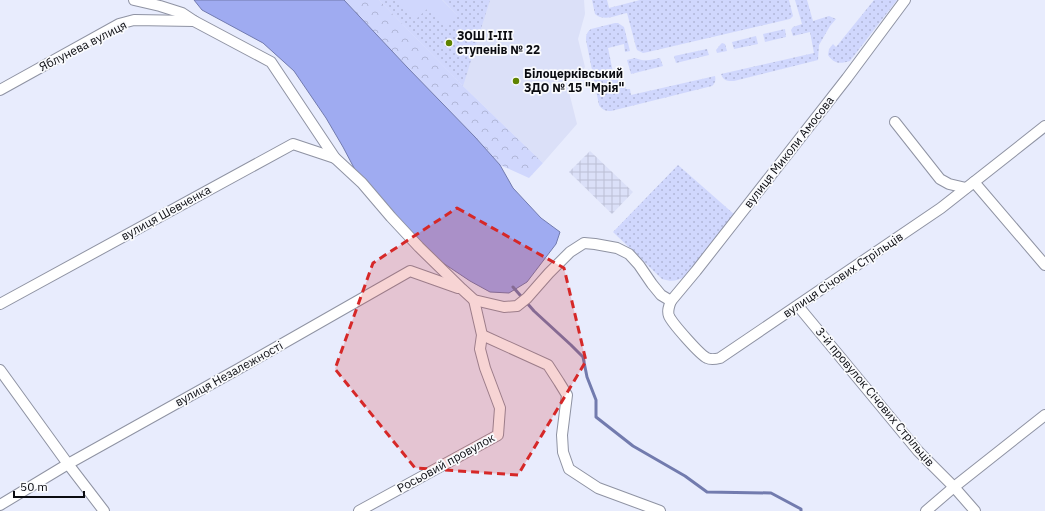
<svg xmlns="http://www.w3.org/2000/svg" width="1045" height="511" viewBox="0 0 1045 511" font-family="'IBM Plex Sans',sans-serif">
<defs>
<pattern id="industrial-grid" width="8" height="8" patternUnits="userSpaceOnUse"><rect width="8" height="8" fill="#dbe0f8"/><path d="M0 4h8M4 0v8" fill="none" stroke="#bbbfd4"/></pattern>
<pattern id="grass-dots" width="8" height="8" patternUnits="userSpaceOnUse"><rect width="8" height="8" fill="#d0d7fd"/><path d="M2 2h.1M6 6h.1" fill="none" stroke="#b1b7d8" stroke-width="1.8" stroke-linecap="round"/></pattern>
<pattern id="forest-crowns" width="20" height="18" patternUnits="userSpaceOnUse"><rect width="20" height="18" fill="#d0d7fd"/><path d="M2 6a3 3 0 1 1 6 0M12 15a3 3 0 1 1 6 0" fill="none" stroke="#b1b7d8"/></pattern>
</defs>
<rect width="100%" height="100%" fill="#e8ecfd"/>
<path fill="#dbe0f8" d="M 379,0 L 584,0 L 585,14 L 578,39 L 585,67 L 582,71 L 565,76 L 577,124 L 543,163 L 463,86 Z"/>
<path fill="url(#industrial-grid)" d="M 590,151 L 633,192 L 612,214 L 569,172 Z"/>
<g fill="url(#grass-dots)">
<path d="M 379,0 L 395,0 L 426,9 L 458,16 L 443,0 L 490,0 L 463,86 Z"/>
<path d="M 592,0 L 607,0 L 609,8 L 640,0 L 789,0 L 793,16 L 790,19 L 648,52 L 643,53 L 637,50 L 636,47 L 627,13 C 617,15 604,22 595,14 Z"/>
<path d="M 795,0 L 807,0 L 813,21 L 829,16 L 836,19 L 830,26 L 819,45 L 818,60 L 734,81 C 728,81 723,81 721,74 L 814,53 L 810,32 L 793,36 L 791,30 L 793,27 L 802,24 Z"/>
<path d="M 874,0 L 897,0 L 850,61 C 840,64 834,64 828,55 L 829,49 L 833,44 L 836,47 Z"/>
<path d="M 615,23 L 618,23 L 624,27 L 630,51 L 625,52 L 624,44 L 608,48 L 614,77 L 622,75 L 626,89 L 630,89 L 631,95 L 715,76 C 716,81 715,83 712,86 L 611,111 C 606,111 602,110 599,105 L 586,40 C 586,35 587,32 591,29 Z"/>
<path d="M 785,29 L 786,37 L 765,42 L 763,34 Z"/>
<path d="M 756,36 L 758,44 L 734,49 L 732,42 Z"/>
<path d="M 722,43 L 725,44 L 727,51 L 717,53 L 716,50 L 720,45 Z"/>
<path d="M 707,49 L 709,55 L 676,63 L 674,56 Z"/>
<path d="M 635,58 C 644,62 651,60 660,58 L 663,66 L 631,74 L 627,60 Z"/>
<path d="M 678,165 L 735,215 L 685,277 C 676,281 672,282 662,279 L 613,232 Z"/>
</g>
<path fill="url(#forest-crowns)" d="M 344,0 L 379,0 L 463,86 L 543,163 L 529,178 L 500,165 L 475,137 L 407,67 Z"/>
<path fill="#d0d7fd" d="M 395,0 L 442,0 L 458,16 L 446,28 L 427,9 L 415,20 Z"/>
<path fill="#9fabf1" stroke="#727bae" d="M 194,0 L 344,0 L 407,67 L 475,137 L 500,165 L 513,188 L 541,218 L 560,232 L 556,244 L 527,282 L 509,293 L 490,292 L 470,281 L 419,247 L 362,183 L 343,147 L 326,118 L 294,71 L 263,43 L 202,10 Z"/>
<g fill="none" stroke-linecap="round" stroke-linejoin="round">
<path stroke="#727bae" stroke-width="3" d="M 513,287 L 534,311 L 571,345 L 583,357 L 587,377 L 596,400 L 596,417 L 633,446 L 685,476 L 707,492 L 771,493 L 801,509 L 801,511"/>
<defs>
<g id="minor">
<path d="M 134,0 L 160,6 L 182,13 L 194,21 L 271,62 L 335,158 L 362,183 L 391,217 L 419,247 L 462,289 L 474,300 L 504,307 L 517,306 L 527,298 L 549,273 L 570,252 L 584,243 L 595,244 L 617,248 L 629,254 L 639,265 L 652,284 L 661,295 L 671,301 C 669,306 667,311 669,316 C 672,323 700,355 707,358 C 711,360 716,359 720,358 L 941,208 L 1045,126"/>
<path d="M 0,90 L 119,24 L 134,20 L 194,21"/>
<path d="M 895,122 L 940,179 L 949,184 L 966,188"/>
<path d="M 974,182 L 1045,265"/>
<path d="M 671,301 L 696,271 L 847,78 L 905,0"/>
<path d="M 0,304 L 293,144 L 335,158"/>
<path d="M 798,306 L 918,451 L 954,487 L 975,511"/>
<path d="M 482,335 L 548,365 L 559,382 L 567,395 L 562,435 L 563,452 L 569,469 L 598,488 L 660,511"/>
<path d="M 0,370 L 68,464 L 104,511"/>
<path d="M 0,505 L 68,464 L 240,368 L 410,271 L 458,288"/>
<path d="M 359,511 L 498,435 L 500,408 L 485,368 L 480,349 L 482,335 L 474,300"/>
<path d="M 926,511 L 954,487 L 1045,415"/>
</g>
</defs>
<use href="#minor" stroke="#8f93a3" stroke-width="12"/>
<use href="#minor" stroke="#fff" stroke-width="10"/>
</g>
<path fill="#d62828" fill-opacity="0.2" stroke="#d62828" stroke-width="3" stroke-dasharray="8 5" stroke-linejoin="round" d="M 457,208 L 564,268 L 586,361 L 518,475 L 415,468 L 335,369 L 373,263 Z"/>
<g fill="#5f8300" stroke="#f9fafd" stroke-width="1.5">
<circle cx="449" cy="43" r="4"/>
<circle cx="516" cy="81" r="4"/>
</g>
<g text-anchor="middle" stroke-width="3.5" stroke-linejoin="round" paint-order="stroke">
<g font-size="12" font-weight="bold" fill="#0a0b10" stroke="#f9fafd" text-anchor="start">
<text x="457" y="40">ЗОШ І-ІІІ<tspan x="457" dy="14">ступенів № 22</tspan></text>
<text x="524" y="78">Білоцерківський<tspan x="524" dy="14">ЗДО № 15 "Мрія"</tspan></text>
</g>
<g font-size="12" fill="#0a0b10" stroke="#f9fafd">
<text transform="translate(83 46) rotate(-27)" y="4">Яблунева вулиця</text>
<text transform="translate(789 152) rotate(-52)" y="4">вулиця Миколи Амосова</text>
<text transform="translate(166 213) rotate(-29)" y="4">вулиця Шевченка</text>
<text transform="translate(843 275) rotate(-34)" y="4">вулиця Січових Стрільців</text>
<text transform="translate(229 374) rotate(-29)" y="4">вулиця Незалежності</text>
<text transform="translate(875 397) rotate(50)" y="4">3-й провулок Січових Стрільців</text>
<text transform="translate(446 463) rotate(-29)" y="4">Росьовий провулок</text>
</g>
</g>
<path d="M14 491v6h70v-6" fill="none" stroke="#0a0b10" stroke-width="2"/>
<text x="20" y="491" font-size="12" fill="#0a0b10" stroke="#f9fafd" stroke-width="3" paint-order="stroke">50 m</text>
</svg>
